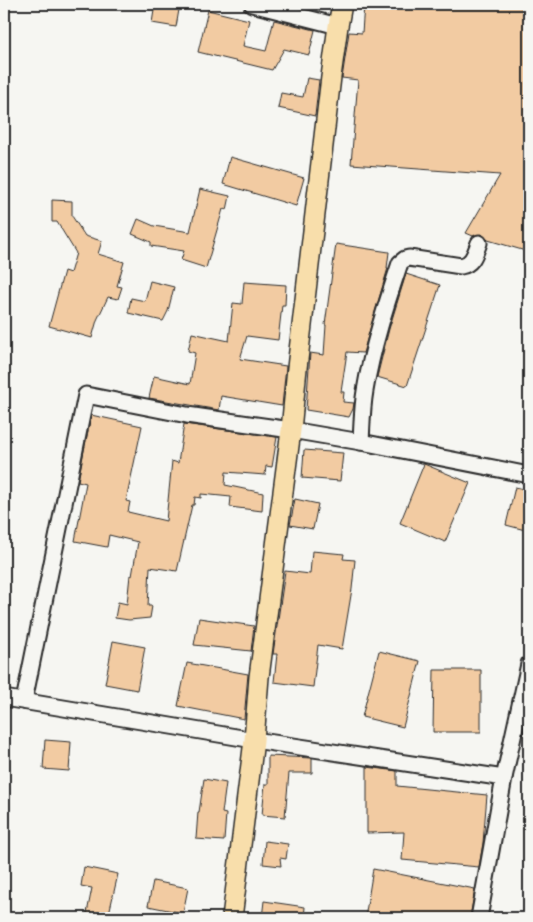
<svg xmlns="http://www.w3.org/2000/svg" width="533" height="922" viewBox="0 0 533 922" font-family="'Indie Flower',sans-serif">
<rect width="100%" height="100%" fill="#f6f6f2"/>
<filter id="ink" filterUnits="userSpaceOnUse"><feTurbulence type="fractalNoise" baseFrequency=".02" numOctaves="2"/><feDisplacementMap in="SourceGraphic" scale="10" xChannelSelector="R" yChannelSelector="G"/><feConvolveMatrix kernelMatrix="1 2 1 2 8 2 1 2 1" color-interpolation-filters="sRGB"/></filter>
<g filter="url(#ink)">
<g fill="#f2cba2" stroke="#2b2b2b">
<path d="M 155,4 L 180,4 L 176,27 L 152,23 Z"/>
<path d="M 289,4 L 309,4 L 308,9 Z"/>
<path d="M 364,4 L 529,4 L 529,252 L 488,240 L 482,234 L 473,236 L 466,233 L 500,175 L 351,164 L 358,80 L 342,78 L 349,32 L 362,33 Z"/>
<path d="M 208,10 L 249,20 L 243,46 L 266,51 L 274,20 L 315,30 L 309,55 L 284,49 L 272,70 L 198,52 Z"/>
<path d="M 307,78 L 319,80 L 315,116 L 278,108 L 281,93 L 303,97 Z"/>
<path d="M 230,157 L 304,178 L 296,206 L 223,184 Z"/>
<path d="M 200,189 L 230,196 L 227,210 L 223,209 L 206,268 L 181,260 L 184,251 L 151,246 L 151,242 L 132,234 L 138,219 L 154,226 L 190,232 Z"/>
<path d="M 52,200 L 72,201 L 72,216 L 85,236 L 102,241 L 98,254 L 124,262 L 117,286 L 122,287 L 118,299 L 108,297 L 97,320 L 92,338 L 49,326 L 64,271 L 70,273 L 76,253 L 57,222 L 52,222 Z"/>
<path d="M 336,244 L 389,252 L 387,268 L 388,268 L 363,353 L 347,352 L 341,392 L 344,392 L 343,402 L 354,403 L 353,409 L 349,417 L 306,410 L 310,353 L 324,355 L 326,325 L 325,325 Z"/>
<path d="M 406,274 L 440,285 L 407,386 L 377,377 L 389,329 Z"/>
<path d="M 150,281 L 174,287 L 168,311 L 163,321 L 128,313 L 131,298 L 145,301 Z"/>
<path d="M 244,282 L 286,285 L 285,305 L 282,305 L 278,340 L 247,336 L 240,359 L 286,366 L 282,406 L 221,396 L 219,410 L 149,398 L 154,376 L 190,384 L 195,353 L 188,351 L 192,333 L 229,341 L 233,303 L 242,304 Z"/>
<path d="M 91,415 L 142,426 L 126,501 L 130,502 L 128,512 L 166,521 L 172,461 L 178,463 L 184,424 L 277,437 L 272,467 L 266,466 L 265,475 L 226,472 L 225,485 L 263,493 L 262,511 L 230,507 L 231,497 L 201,494 L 201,498 L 195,497 L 194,505 L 192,505 L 177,571 L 150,567 L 148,606 L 152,606 L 150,618 L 129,620 L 115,618 L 118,602 L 127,604 L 130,575 L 132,576 L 138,542 L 109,535 L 107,547 L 75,541 L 86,483 L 78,481 Z"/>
<path d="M 304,450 L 343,453 L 340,481 L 302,478 Z"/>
<path d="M 424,464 L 470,483 L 445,542 L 400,523 Z"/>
<path d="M 515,487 L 529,490 L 529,531 L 506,525 Z"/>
<path d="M 295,499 L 318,504 L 313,529 L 290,525 Z"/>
<path d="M 312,551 L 344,554 L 343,559 L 355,560 L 352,589 L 342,649 L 318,645 L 313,687 L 274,682 L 277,654 L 273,654 L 285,571 L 310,574 Z"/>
<path d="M 199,618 L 254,626 L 251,651 L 194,645 Z"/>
<path d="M 113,641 L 145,647 L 137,690 L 105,684 Z"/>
<path d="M 379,651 L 420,661 L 403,727 L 362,717 Z"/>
<path d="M 187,663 L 248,674 L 244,719 L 178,706 Z"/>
<path d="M 434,670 L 481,670 L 481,732 L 433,732 Z"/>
<path d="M 45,740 L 71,742 L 69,771 L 43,769 Z"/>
<path d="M 268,756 L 312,758 L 312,773 L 289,773 L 285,817 L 262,815 L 265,784 L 268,784 Z"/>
<path d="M 367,767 L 397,771 L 397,786 L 487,795 L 483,843 L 479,867 L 402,860 L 404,832 L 367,833 Z"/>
<path d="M 204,779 L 226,783 L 222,813 L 226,814 L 224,841 L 196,839 L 198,812 L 199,812 Z"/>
<path d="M 265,841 L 288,844 L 286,859 L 280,858 L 281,866 L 263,864 Z"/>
<path d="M 84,867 L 118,874 L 108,918 L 86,918 L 92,888 L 81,886 Z"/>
<path d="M 373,869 L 475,889 L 470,918 L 365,918 Z"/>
<path d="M 153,881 L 188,888 L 183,913 L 148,906 Z"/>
<path d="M 264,901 L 305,907 L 304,918 L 262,918 Z"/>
</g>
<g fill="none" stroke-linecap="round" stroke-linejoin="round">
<defs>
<g id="minor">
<path d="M 252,4 L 338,26"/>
<path d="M 361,442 C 362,425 362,408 365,391 C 372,348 386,305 400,263 L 405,259 L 409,258 L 461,266 C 473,264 475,253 479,243"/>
<path d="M 4,698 L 254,740 L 504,778"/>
<path d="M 24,701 L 86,395 L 187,415 L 291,430 L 361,442 L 529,475"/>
<path d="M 479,918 L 504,778 L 529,664"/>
</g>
<path id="major" d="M 232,918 L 254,740 L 259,677 L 291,430 L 297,368 L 331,77 L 338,26 L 342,4"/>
</defs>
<use href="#minor" stroke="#2b2b2b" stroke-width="19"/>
<use href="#major" stroke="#2b2b2b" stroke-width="22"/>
<use href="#minor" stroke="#f6f6f2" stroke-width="15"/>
<use href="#major" stroke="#f8deab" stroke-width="19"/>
</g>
</g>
<rect width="533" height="922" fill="none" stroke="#f6f6f2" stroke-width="20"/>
<rect x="10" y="10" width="513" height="902" fill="none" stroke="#2b2b2b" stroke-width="2" filter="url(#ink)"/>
</svg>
